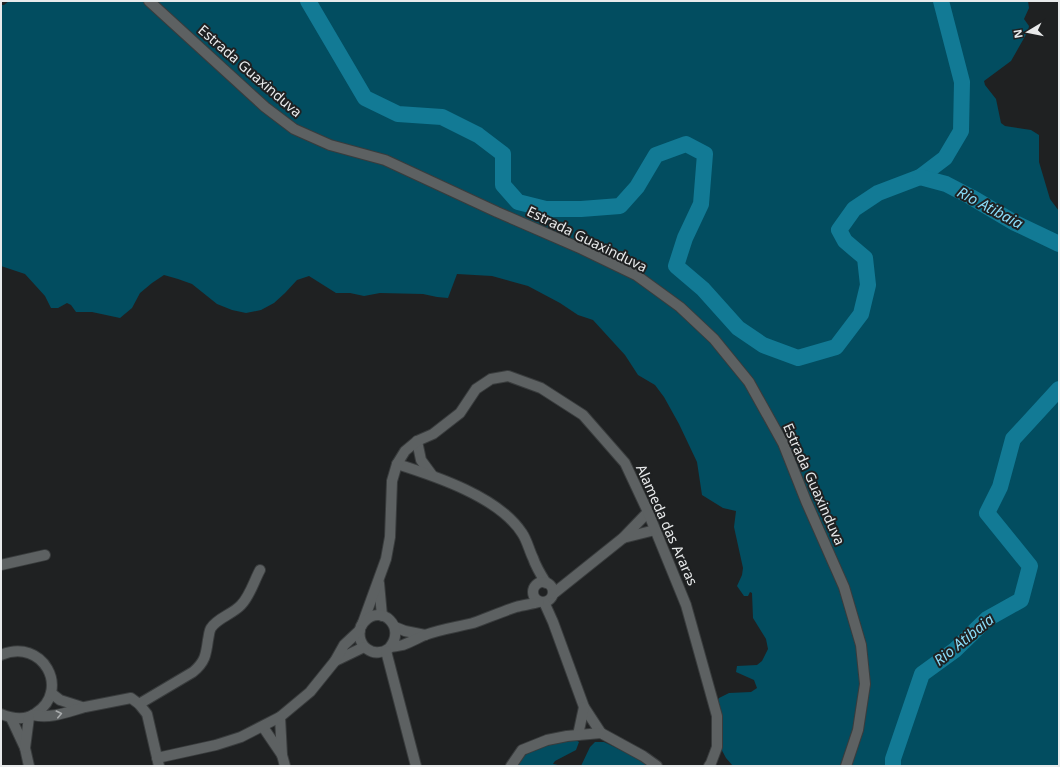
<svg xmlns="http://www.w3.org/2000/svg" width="1060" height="767" viewBox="0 0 1060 767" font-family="'Noto Sans',sans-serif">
<rect width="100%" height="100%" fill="#1f2122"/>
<g fill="#024d60">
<path d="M 9,1 L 1028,1 L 1029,8 L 1024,19 L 1029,26 L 1028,31 L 1011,61 L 984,81 L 985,85 L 996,99 L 1001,123 L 1005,126 L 1031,130 L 1039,135 L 1039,162 L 1050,199 L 1059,211 L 1059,766 L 733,766 L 726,758 L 718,743 L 715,706 L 719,698 L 729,693 L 751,692 L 757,688 L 754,680 L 736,672 L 737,666 L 757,665 L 762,661 L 768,649 L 766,639 L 753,618 L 752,593 L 750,592 L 748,596 L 744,596 L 737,586 L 742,575 L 743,568 L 734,527 L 736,511 L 723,508 L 702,495 L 697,462 L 679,424 L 664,397 L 655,385 L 638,375 L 625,355 L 593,320 L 578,315 L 560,303 L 528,286 L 492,276 L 457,274 L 448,298 L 437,297 L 423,294 L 380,293 L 364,296 L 350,293 L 336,293 L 309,276 L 297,280 L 285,293 L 274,303 L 261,310 L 246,313 L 232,310 L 217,304 L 192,284 L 178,279 L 164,275 L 152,283 L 140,293 L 132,308 L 120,318 L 92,312 L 76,312 L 71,305 L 67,303 L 58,308 L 51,308 L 45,296 L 25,274 L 1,266 L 1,5 L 4,5 Z"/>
<path d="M 574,739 L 579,742 L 576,750 L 555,761 L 553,764 L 563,766 L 513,766 L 515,763 L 540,744 Z"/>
<path d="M 595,742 L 604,742 L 619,749 L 633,750 L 650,766 L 581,766 L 590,747 Z"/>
</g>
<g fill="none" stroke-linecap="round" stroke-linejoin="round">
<g stroke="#127a95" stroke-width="16">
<path d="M 308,1 L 365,98 L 398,114 L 442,117 L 478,135 L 503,154 L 503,185 L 518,202 L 546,209 L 581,209 L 620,206 L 637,187 L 656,155 L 686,144 L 705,154 L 701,204 L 685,238 L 676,266 L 703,289 L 738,328 L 763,345 L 798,358 L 836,347 L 861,314 L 868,285 L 865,258 L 845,241 L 839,230 L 854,209 L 878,193 L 920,177 L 945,158 L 961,131 L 962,82 L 941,1"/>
<path d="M 920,177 L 946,184 L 971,197 L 1015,223 L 1059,244"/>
<path d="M 893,766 L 893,759 L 922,674 L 955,650 L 987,619 L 1021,600 L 1030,566 L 987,513 L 1000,487 L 1013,439 L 1059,389"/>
</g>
<defs>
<g id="minor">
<path d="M 149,1 L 265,107 L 294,129 L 330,145 L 385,160 L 497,212 L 582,249 L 636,275 L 680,307 L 714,339 L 749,382 L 783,443 L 806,501 L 844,587 L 861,645 L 865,684 L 858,730 L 846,766"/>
<path d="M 417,441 L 421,460 L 432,475"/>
<path d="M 397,464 C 435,476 499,497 522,533 C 527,540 529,550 533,558 C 536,567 541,575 546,583"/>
<path d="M 623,538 L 655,530"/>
<path d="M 1,565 L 45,555"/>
<circle cx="543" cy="592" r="10"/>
<path d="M 379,583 L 382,616"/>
<path d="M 553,594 L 623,538 L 648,512"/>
<path d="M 544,602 L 553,622 L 584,707 L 601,733"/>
<path d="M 362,625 L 386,559 L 390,537 L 392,481 L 397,464 L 405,451 L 417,441 L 433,434 L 460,413 L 476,389 L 491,379 L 508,376 L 541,388 L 583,415 L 625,463 L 648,512 L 686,605 L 717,716 L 717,747 L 711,763 L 709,766"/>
<path d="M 395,627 L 405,631 L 425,635"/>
<path d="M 390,647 C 406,627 382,604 365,621 C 360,625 359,632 360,638 C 362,647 371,654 380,652 C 385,652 387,649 391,647 C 395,646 399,646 403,645 C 411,642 418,638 425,635 C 441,629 457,627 473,623 C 487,618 501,612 516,607 C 523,605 532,604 539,602"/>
<path d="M 386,651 L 416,766"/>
<path d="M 1,655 C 43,637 71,690 36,713 C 25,721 13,719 1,714"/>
<path d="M 335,661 L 364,647"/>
<path d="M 51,693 L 60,700 L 82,707"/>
<path d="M 139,704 L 193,672 C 205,662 206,655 208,640 C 209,636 209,631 211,628 C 217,618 233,614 241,605 C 250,596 254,581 260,570"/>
<path d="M 33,715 C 51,719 67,712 85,707 C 100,704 115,701 131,698 L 139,704 L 147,714 L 159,766"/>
<path d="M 280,717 L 282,755 L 285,766"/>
<path d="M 11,718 L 25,748 L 29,766"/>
<path d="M 263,727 L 282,755"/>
<path d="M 578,735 L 584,707"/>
<path d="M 25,748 L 29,717"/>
<path d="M 157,758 L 216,745 L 241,737 L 280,717 L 310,692 L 335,661 L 344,645 L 360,630"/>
<path d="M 511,766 L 522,750 L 547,740 L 567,736 L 601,733 L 643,756 L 657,766"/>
</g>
</defs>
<use href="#minor" stroke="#393c3d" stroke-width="12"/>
<use href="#minor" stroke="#5d6162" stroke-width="10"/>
</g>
<defs><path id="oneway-chevron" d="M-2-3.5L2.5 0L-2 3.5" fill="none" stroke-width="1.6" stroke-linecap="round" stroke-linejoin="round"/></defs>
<use stroke="#a9acad" href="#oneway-chevron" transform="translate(59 714) rotate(-13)"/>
<g text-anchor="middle" stroke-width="4" stroke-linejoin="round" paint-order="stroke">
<g font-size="14" fill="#e8eaeb" stroke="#1f2122">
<text transform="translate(250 71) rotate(41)" y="5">Estrada Guaxinduva</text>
<text transform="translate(587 239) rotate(26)" y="5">Estrada Guaxinduva</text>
<text transform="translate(814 484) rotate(66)" y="5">Estrada Guaxinduva</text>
<text transform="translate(667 525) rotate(66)" y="5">Alameda das Araras</text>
</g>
<g font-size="15" font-style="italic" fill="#8adcf8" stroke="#1f2122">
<text transform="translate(990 208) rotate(28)" y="5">Rio Atibaia</text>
<text transform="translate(964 640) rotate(-39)" y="5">Rio Atibaia</text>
</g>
</g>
<rect width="1060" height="767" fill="none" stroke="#e8eaeb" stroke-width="4"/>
<g transform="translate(1028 32) rotate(260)" stroke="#1f2122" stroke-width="3" paint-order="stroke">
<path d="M0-3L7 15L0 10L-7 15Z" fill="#e8eaeb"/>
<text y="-6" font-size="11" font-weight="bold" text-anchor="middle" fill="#e8eaeb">N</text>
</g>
</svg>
